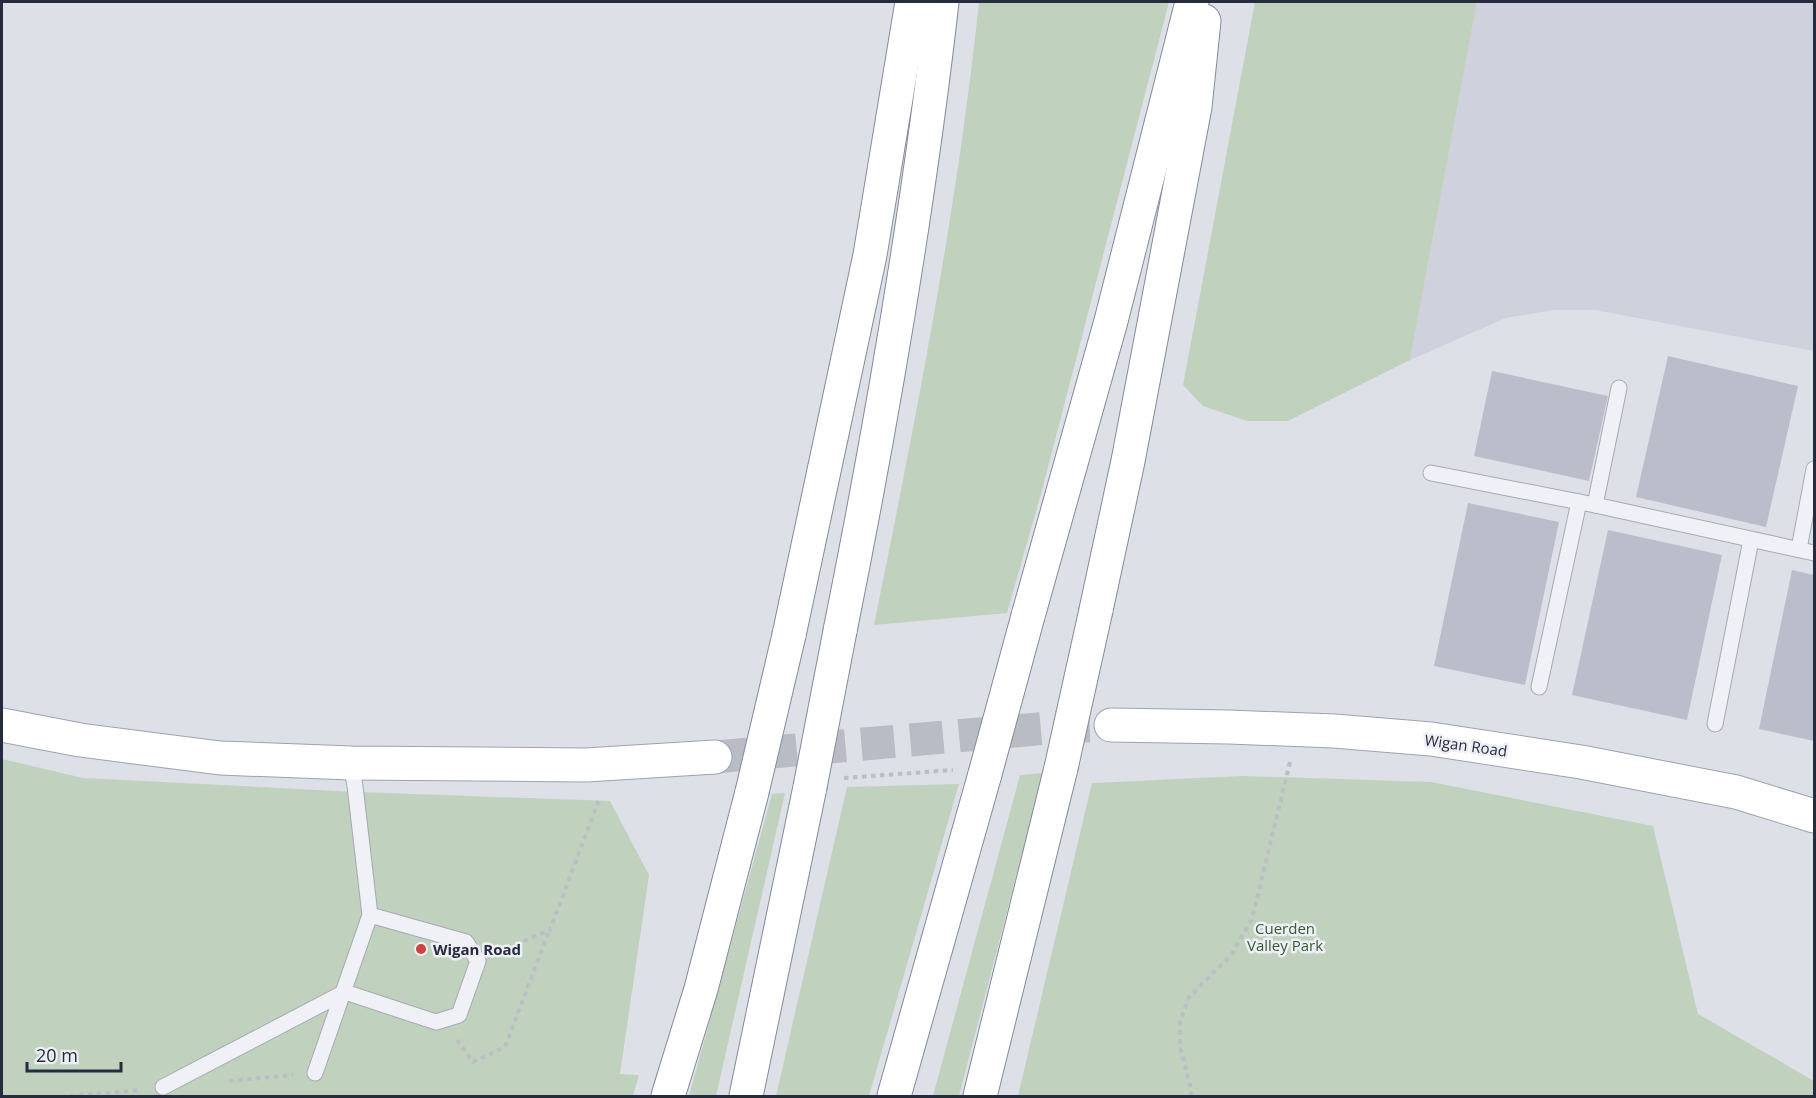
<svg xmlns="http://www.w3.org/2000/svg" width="1816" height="1098" font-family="'Open Sans',sans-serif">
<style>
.built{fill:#cfd2dc}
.green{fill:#c0d1be}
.building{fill:#bbbeca}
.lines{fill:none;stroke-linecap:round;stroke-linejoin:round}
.primary-tunnel{stroke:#b9bcc5;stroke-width:33;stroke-dasharray:33 16;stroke-linecap:butt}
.lane-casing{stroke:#a6aab4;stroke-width:17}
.primary-casing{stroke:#9da2b3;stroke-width:35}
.highway-casing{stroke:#858a9e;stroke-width:35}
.path{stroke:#bcbec6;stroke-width:4;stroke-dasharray:4.5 4.5;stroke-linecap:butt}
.lane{stroke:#f0f1f6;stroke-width:15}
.primary{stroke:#fff;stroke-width:33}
.highway{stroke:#fff;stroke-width:33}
.highway-bridge-casing{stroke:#858a9e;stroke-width:35;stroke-linecap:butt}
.highway-bridge{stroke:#fff;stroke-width:33}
.poi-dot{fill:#ce4341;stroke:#edeff5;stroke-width:2}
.labels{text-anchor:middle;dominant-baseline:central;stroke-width:5;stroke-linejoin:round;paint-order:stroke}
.street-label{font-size:15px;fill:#272b3e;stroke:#edeff5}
.park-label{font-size:15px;fill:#355a34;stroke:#edeff5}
.poi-label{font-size:15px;font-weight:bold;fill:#272b3e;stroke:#edeff5;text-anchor:start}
</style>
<rect width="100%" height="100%" fill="#dde0e7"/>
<polygon class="built" points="1477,2 1814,2 1814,351 1595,310 1553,310 1506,318 1410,360"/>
<g class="green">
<path d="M979,2H1169L1041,494L1007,613L874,625C916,418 957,211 979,2Z"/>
<polygon points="1255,2 1477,2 1410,360 1288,421 1247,421 1203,406 1183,385"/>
<polygon points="2,759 83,778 357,792 610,801 649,875 620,1074 639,1075 633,1096 2,1096"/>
<polygon points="1043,773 959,1096 933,1096 1020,775"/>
<polygon points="1243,776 1431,782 1653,826 1698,1014 1814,1081 1814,1096 1018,1096 1092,783"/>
<polygon points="959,784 869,1096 776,1096 847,787"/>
<polygon points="785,793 716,1096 689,1096 772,794"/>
</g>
<g class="building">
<polygon points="1668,356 1798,386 1766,527 1636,497"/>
<polygon points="1492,371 1608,396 1589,481 1474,456"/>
<polygon points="1468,503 1559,522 1525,685 1434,666"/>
<polygon points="1608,530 1722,555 1687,720 1572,695"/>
<polygon points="1792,570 1814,575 1814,741 1759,729"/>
</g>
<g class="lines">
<polyline class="primary-tunnel" points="715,757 1060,727 1111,725"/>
<defs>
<g id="lane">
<polyline points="1431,473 1595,505 1814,553"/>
<polyline points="1595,505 1619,388"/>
<polyline points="1799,549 1814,469"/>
<polyline points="1539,687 1579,502"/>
<polyline points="1715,724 1751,540"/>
<polyline points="315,1073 370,915 355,786 351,763"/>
<polyline points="163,1087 345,992 436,1022 459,1015 478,961 466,942 370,915"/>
</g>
<g id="primary">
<polyline points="2,725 80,740 220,758 351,763 586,765 715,757"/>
<polyline points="1111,725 1229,727 1334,731 1431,739 1581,762 1736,792 1814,816"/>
</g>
<g id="highway">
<polyline points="1096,610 1128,461 1195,107 1204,21"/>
<polyline points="1028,616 1111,321 1192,2"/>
<path d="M840,631C882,422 918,213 942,2"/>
<polyline points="789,635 870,255 912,2"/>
<polyline points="668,1096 701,989 752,792"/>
<polyline points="746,1096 810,787"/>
<polyline points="894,1096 985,774"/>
<polyline points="980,1096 1061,768"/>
</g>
</defs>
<use href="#lane" class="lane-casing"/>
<use href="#primary" class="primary-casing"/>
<use href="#highway" class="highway-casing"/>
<g class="path">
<polyline points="844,778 953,770"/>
<polyline points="507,948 550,930 600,797"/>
<polyline points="457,1040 473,1062 505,1047 549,931"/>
<polyline points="229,1081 293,1075"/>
<polyline points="70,1096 141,1090"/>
<polyline points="1191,1096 1191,1089 1180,1047 1180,1022 1189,997 1231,955 1252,919 1290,762"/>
</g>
<use href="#lane" class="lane"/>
<use href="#primary" class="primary"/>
<use href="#highway" class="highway"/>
<defs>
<g id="highway-bridge">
<polyline points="1061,768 1096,610"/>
<polyline points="985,774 1028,616"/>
<polyline points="810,787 840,631"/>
<polyline points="752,792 789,635"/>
</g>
</defs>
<use href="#highway-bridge" class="highway-bridge-casing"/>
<use href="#highway-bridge" class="highway-bridge"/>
</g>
<circle class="poi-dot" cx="421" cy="949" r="6"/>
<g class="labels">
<g class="street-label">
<text transform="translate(1466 745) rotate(8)">Wigan Road</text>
</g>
<g class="park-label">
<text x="1285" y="928">Cuerden<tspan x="1285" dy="17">Valley Park</tspan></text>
</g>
<g class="poi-label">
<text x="433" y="949">Wigan Road</text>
</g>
</g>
<rect width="1816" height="1098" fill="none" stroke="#272b3e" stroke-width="6"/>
<path d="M27 1062v9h94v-9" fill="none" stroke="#272b3e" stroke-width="3"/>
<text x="36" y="1062" font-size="18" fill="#272b3e" stroke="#edeff5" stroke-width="4.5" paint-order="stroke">20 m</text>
</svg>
